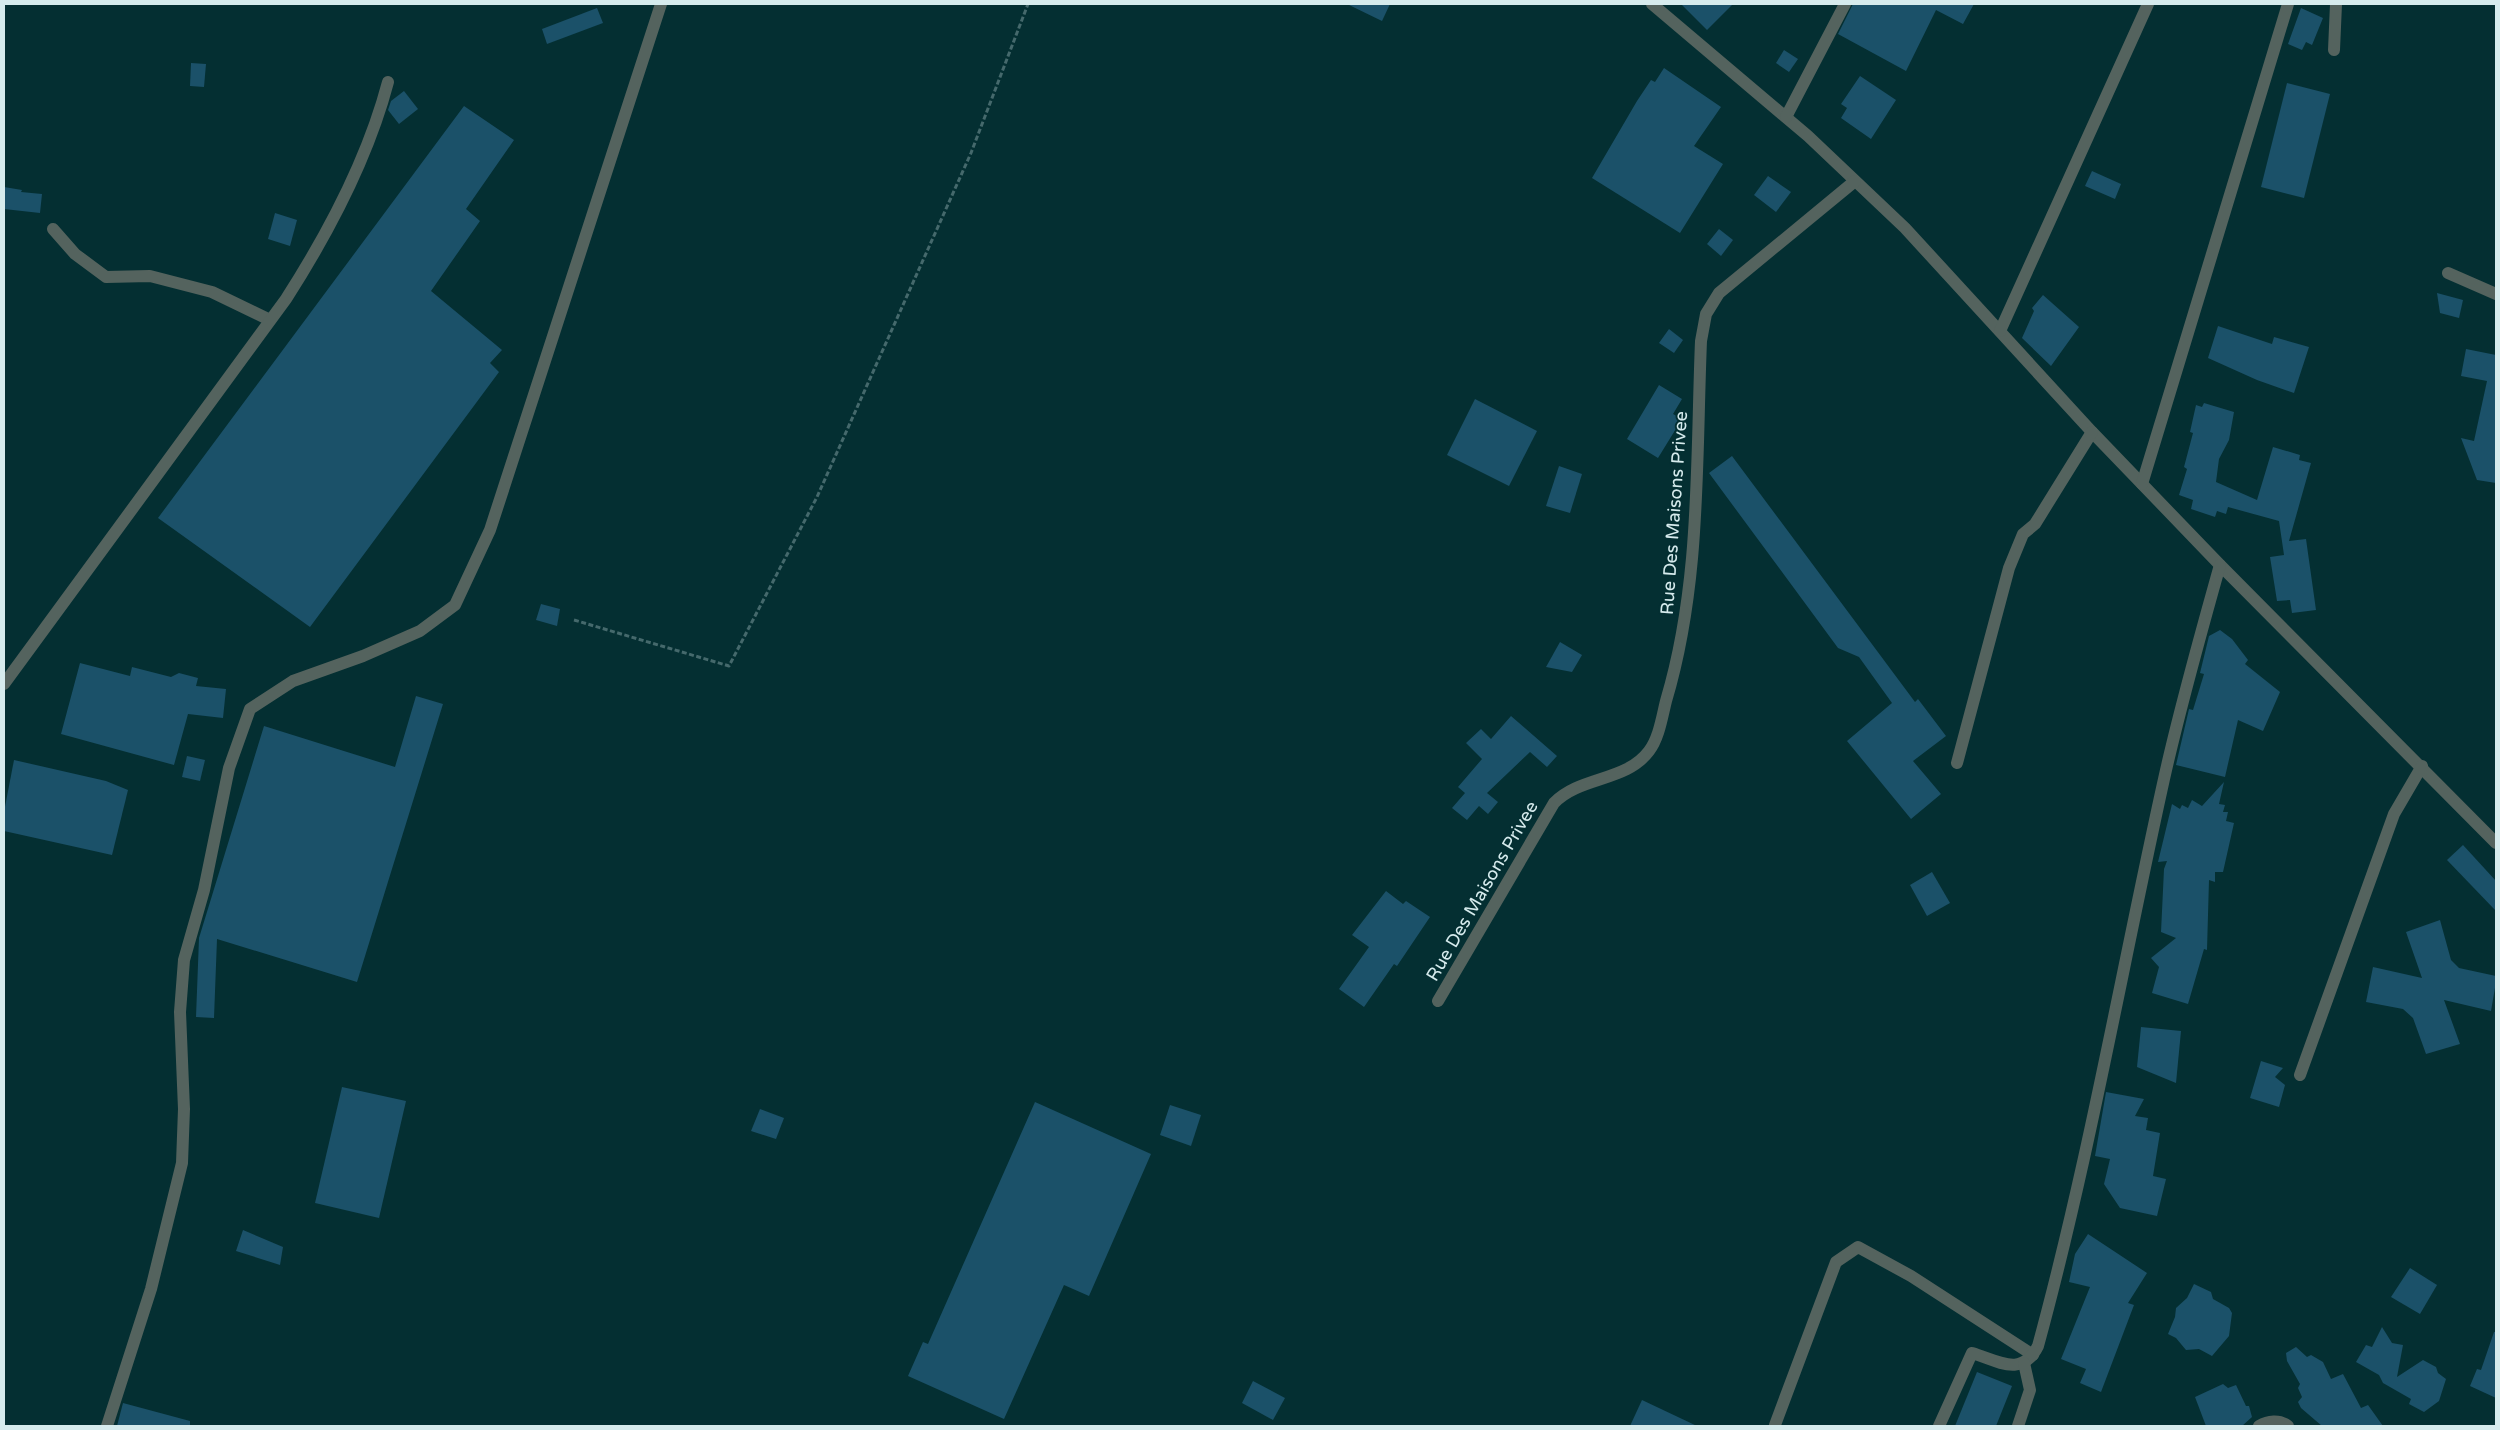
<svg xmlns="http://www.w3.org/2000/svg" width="2500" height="1430" font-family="'Varela Round',sans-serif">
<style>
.building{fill:#1b5169}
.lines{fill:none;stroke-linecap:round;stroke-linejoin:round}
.path{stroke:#45696c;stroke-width:3;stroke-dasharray:5 2.5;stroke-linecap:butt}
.minor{stroke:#54635e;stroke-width:12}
.labels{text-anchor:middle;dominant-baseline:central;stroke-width:4;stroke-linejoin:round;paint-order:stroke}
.street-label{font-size:18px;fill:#d6ebed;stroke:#042f32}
</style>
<rect width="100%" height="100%" fill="#042f32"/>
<g class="building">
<polygon points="1347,4 1390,4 1382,21"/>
<polygon points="1681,4 1733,4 1707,30"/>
<polygon points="1853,4 1974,4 1963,24 1936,10 1906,71 1838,34"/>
<polygon points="597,8 603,23 547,44 542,29"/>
<polygon points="2301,8 2323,18 2312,45 2306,42 2302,50 2288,44"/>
<polygon points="1784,50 1798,59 1789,72 1776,63"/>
<polygon points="191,63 206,64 204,87 190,86"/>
<polygon points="1664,68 1721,107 1694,146 1723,164 1680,233 1592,178 1637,101 1651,80 1655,82"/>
<polygon points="1860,76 1896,100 1871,139 1841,118 1847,108 1841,104"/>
<polygon points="2287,83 2330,94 2304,198 2261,187"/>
<polygon points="404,91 418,109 399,124 388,110 391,101"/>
<polygon points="464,106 514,140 466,209 480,221 431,291 502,350 490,363 499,372 310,627 158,518"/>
<polygon points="2092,171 2121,184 2115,199 2085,186"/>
<polygon points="1768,176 1791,192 1776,212 1754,195"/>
<polygon points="4,187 22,190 21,192 42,194 40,213 4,209"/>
<polygon points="275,213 297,220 290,246 268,239"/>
<polygon points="1719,229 1733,240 1721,256 1707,244"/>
<polygon points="2437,293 2463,300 2459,318 2440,313"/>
<polygon points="2043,295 2079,327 2051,366 2022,338 2034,311 2032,308"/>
<polygon points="2218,326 2272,344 2274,337 2309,347 2294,393 2257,380 2208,358"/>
<polygon points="1669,329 1683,340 1674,353 1659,343"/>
<polygon points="2466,349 2496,355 2496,483 2477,480 2461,438 2474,441 2487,381 2461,376"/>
<polygon points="1659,385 1682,399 1673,414 1682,419 1658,458 1627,439"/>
<polygon points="1475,399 1537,431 1509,486 1447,455"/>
<polygon points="2204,403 2234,412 2229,440 2219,459 2216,482 2257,500 2273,447 2300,455 2299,460 2311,463 2289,541 2306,539 2316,610 2292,613 2290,600 2277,601 2270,557 2284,555 2279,521 2228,507 2226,514 2217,511 2215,517 2191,509 2193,500 2179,495 2187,469 2184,467 2193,433 2190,432 2196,405 2202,407"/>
<polygon points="1732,456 1915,702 1918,699 1946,736 1913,761 1941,794 1911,819 1847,741 1892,703 1859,657 1838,648 1709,473"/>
<polygon points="1559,466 1582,474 1570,513 1546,506"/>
<polygon points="541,604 560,609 557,626 536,620"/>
<polygon points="2220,630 2232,639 2248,660 2245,664 2280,692 2263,731 2238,720 2225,777 2176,765 2189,709 2193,710 2204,674 2200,673 2209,636"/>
<polygon points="1560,642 1582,655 1572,672 1546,667"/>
<polygon points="80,663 130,676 132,667 171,677 179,673 198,678 196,686 226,689 223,718 188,714 174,765 61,734"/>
<polygon points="416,696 443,704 357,982 217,939 214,1018 196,1017 199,938 264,726 395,767"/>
<polygon points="1511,716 1557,756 1547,767 1530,752 1487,793 1498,802 1488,814 1479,806 1467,820 1452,808 1465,793 1458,787 1482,759 1466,743 1481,729 1491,739"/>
<polygon points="187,756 205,760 200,781 182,777"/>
<polygon points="14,760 106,781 128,790 112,855 4,831 4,812"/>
<polygon points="2224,782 2219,804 2225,805 2223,812 2228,812 2226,821 2234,823 2223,872 2215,872 2215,882 2209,880 2207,950 2204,949 2188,1004 2152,993 2159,967 2151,958 2176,938 2161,932 2164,869 2167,861 2158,862 2172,804 2180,809 2182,805 2188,808 2192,800 2202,806"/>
<polygon points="2463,845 2496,881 2496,911 2447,860"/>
<polygon points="1932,872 1950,903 1927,916 1910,885"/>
<polygon points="1386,891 1403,904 1406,901 1430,917 1397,966 1394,964 1364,1007 1339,989 1369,947 1352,935"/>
<polygon points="2440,920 2451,960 2459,968 2496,976 2496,982 2491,1011 2444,1000 2460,1044 2426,1054 2413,1018 2403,1009 2366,1002 2373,967 2422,978 2406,932"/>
<polygon points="2141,1027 2181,1031 2176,1083 2137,1067"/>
<polygon points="2261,1061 2283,1068 2275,1077 2285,1085 2279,1107 2250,1098"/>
<polygon points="342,1087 406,1101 379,1218 315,1203"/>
<polygon points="2106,1092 2144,1099 2135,1116 2148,1118 2146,1130 2160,1133 2153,1176 2166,1179 2157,1216 2120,1208 2104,1184 2110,1159 2095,1156"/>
<polygon points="1035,1102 1151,1154 1089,1296 1064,1285 1004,1419 908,1376 923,1342 928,1344"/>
<polygon points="1170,1105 1201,1115 1191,1146 1160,1135"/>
<polygon points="760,1109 784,1118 776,1139 751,1131"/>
<polygon points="243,1230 283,1247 280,1265 236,1251"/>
<polygon points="2088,1234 2147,1273 2128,1303 2134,1305 2101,1392 2080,1383 2086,1369 2061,1359 2090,1287 2069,1282 2075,1254"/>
<polygon points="2410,1268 2437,1285 2420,1314 2391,1297"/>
<polygon points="2194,1284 2211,1292 2213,1299 2229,1308 2232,1313 2229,1336 2212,1356 2199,1349 2186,1350 2176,1338 2168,1334 2175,1317 2176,1308 2187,1298"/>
<polygon points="2382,1327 2392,1343 2403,1345 2397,1377 2423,1360 2436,1367 2438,1373 2446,1379 2439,1401 2424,1412 2409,1404 2411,1399 2383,1383 2379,1375 2356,1362 2366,1345 2372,1347"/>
<polygon points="2494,1332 2496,1332 2496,1398 2470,1386 2477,1369 2481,1370"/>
<polygon points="2296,1347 2307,1357 2311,1355 2323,1362 2331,1379 2343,1374 2361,1408 2368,1405 2383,1426 2322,1426 2301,1408 2298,1402 2302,1397 2298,1388 2300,1384 2287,1361 2286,1353"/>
<polygon points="1977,1372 2012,1386 1996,1426 1955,1426"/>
<polygon points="1253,1381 1285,1398 1273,1420 1242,1403"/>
<polygon points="2223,1384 2228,1388 2236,1385 2246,1406 2249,1406 2252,1417 2242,1426 2206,1426 2195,1397"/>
<polygon points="1642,1400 1697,1426 1630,1426"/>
<polygon points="123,1403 190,1421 190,1426 117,1426"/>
</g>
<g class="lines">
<polyline class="path" points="574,620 729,666 817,497 971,153 1028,4"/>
<g class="minor">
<polyline points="1652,4 1808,136 1905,228 2092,432 2220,565 2496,843"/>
<polyline points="2334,50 2336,4"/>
<polyline points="1786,117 1845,4"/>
<polyline points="53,229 75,254 106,277 150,276 212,292 270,320"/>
<polyline points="2448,273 2496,294"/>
<polyline points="2000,331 2148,4"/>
<polyline points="2142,484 2288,4"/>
<path d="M4,684L286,299C329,232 368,158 388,82"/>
<polyline points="1957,763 2009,568 2023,534 2035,524 2092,432"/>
<path d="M1438,1001L1554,803C1580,776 1626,782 1649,751C1659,738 1662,717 1666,701C1701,584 1696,461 1701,341L1706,314L1719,293L1855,181"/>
<polyline points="2300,1075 2394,814 2422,766"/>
<polyline points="1775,1425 1836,1262 1858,1247 1911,1276 2033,1355"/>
<polyline points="107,1426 151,1289 182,1163 184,1109 180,1012 184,960 204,890 229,768 250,709 293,681 363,656 420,631 455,605 490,530 661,4"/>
<path d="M1939,1426L1972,1353C1998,1361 2022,1378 2038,1346C2089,1159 2122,968 2164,779C2180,707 2200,636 2220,565"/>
<polyline points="2018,1426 2030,1390 2024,1363"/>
<path d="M2259,1426C2268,1421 2279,1419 2288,1426"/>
</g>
</g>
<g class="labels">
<g class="street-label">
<text transform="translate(1674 513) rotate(-86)">Rue Des Maisons Privee</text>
<text transform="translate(1482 891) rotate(-60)">Rue Des Maisons Privee</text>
</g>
</g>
<rect width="2500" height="1430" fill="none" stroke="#d6ebed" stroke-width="10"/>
</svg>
